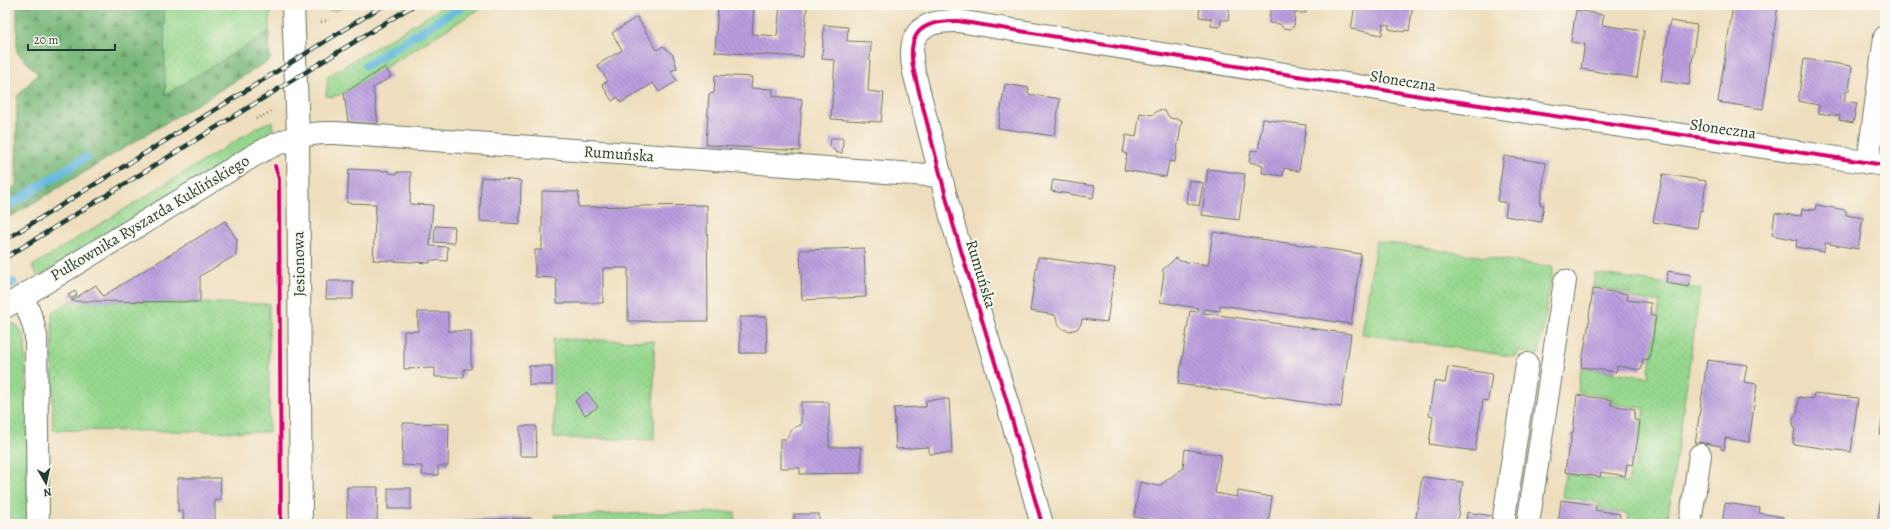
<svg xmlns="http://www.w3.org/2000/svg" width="1890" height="529" font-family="Alegreya,serif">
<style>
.grass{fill:url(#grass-dots);stroke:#5b8a62}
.forest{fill:url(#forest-firs);stroke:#4c7a57}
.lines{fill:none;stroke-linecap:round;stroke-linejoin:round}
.stream{stroke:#63b9df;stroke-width:9}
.building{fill:url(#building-back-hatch)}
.minor-casing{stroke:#677564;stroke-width:24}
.path{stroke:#677564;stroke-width:2.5;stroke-dasharray:1 3;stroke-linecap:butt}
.minor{stroke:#fff;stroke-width:22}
.rail-casing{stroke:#1f3d34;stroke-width:4.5}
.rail{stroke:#fbf7ec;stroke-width:3;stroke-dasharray:9;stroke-linecap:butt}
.cycleway-casing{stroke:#fbf7ec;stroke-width:6}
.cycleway{stroke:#d6006c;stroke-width:4}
.labels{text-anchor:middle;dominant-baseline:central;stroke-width:4;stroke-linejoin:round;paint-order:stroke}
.street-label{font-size:16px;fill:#1f3d34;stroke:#fbf7ec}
</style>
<defs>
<pattern id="grass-dots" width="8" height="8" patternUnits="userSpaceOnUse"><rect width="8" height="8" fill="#97d88f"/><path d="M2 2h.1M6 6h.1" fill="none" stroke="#82ba7c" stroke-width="1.8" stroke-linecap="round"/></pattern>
<pattern id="forest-firs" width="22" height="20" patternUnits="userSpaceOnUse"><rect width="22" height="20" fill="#79b87a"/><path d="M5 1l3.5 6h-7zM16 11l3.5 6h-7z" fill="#639765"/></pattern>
<pattern id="building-back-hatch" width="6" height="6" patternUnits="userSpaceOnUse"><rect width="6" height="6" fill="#ba9ddf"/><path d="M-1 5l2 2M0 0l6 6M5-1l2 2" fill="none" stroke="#9781b6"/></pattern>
</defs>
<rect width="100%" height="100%" fill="#fbf7ec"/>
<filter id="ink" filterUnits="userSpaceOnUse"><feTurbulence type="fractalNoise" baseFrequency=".025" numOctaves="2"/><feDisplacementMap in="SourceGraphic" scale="8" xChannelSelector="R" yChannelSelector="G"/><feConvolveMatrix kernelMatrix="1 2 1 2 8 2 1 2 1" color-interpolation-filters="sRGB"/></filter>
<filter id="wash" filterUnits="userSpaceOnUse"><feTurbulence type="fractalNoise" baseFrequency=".012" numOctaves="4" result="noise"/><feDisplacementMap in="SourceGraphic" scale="16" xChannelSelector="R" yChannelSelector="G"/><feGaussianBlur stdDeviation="0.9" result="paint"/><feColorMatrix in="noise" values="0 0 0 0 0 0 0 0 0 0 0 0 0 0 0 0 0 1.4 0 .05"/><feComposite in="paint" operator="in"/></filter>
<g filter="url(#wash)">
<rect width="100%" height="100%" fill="#eedebd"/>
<g class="grass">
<polygon points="164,5 260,5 270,12 269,32 165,95"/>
<polygon points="328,5 346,5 338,10 328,11"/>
<polygon points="446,5 486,5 344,93 333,97 326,96 328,76"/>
<polygon points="272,121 273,129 249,147 38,277 32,266 260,126"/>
<polygon points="1376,241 1553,267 1539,355 1517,351 1516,357 1362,334"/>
<polygon points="1595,273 1700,289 1667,524 1628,524 1629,514 1598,509 1599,503 1562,497 1565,474 1628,483 1631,467 1635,468 1644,408 1613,404 1614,398 1578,392 1581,368 1648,377 1660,302 1629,298 1630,293 1593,287"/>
<polygon points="71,301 269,304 269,432 53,430 52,312"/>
<polygon points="9,322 18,326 25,339 28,524 5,524 5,324"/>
<polygon points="553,339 654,341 654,440 554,438"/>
<polygon points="735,512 735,524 556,524 555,515"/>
</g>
<polygon class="forest" points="17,5 164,5 165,95 269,32 270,60 5,220 5,193 16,186 17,96 38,74 17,52"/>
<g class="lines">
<g class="stream">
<polyline points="366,65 464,5"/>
<polyline points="5,208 86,157"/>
<polyline points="5,288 13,283"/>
</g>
</g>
<g id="blocks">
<g class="building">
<polygon points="718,5 754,5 752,34 777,36 780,5 807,5 803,57 715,52"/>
<polygon points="1200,5 1230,5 1228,20 1221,20 1220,27 1211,26 1212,19 1199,17"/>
<polygon points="1271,5 1307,5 1306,13 1295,13 1294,26 1290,29 1283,28 1280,24 1269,23"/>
<polygon points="1355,5 1413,5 1409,31 1405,30 1404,32 1389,29 1389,25 1383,24 1382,35 1351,29"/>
<polygon points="1733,5 1778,5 1763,109 1718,102"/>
<polygon points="1576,10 1604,15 1602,25 1644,31 1637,78 1581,69 1585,44 1571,42"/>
<polygon points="637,17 657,50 663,46 673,55 677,68 671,71 677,81 659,92 653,83 621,103 618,97 612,101 602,84 608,81 597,65 622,50 612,33"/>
<polygon points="1670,21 1697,25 1689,85 1661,81"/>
<polygon points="824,25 848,27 847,41 871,42 868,91 884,93 881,122 831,119 835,60 822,59"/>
<polygon points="1804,59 1852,66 1849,90 1846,92 1844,101 1857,103 1853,123 1839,120 1840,116 1818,113 1819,105 1798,101"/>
<polygon points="385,67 391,77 373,88 378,122 376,124 348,122 344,93"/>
<polygon points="715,75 752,77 751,88 773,89 773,96 802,99 800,133 800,151 706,145 709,94 714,93"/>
<polygon points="1005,84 1029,88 1028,94 1060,99 1054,136 998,128"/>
<polygon points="1159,110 1165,111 1170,118 1182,120 1175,162 1169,161 1166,177 1124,170 1127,154 1123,153 1126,135 1136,137 1140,113 1152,115"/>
<polygon points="1263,119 1306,125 1299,171 1284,168 1283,176 1262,173 1263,165 1249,162 1251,150 1258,151"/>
<polygon points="831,138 843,138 842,153 837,153 830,146"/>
<polygon points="1504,156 1546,163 1540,204 1544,205 1541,222 1505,216 1507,203 1497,201"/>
<polygon points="349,169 389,171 389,173 397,174 397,172 411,172 410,204 433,205 430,246 448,247 447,261 430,260 430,263 373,260 376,204 347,203"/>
<polygon points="1208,169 1245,174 1239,220 1202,215"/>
<polygon points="1663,174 1706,181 1702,211 1700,210 1697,228 1653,222"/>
<polygon points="481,177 521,181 520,224 480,221"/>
<polygon points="1053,180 1095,186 1093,198 1051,191"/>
<polygon points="1189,180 1203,183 1199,206 1186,203"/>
<polygon points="542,191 579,192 578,207 707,205 708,321 628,321 628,268 603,268 603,303 557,303 556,278 535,277 535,250 542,250"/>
<polygon points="1816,205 1846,210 1846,215 1863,218 1858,249 1825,243 1824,252 1796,247 1797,240 1772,235 1775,213 1801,216 1802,209 1815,210"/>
<polygon points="225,221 237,240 236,255 200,276 200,302 71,301 96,285 103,296"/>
<polygon points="435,226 455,227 454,243 434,242"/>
<polygon points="1213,232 1361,254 1351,324 1220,305 1220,311 1204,309 1204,313 1351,334 1341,407 1178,384 1190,311 1198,312 1198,308 1160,302 1164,273 1162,270 1176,258 1180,261 1208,265"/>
<polygon points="864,248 866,297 802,300 800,250"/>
<polygon points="1038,257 1115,268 1107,322 1082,319 1081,324 1077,329 1070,331 1063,329 1059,326 1055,315 1030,311"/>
<polygon points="1668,271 1691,275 1689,287 1666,283"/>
<polygon points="327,281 353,281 353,299 326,299"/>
<polygon points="1593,289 1628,294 1627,300 1651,303 1650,315 1656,315 1653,338 1649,360 1643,359 1641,370 1617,366 1616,372 1581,367 1590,317 1589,317"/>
<polygon points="75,291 77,295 71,299 68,295"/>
<polygon points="418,312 448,312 448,331 471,331 471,369 464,369 464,377 435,377 435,368 404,369 404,331 418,331"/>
<polygon points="740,317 766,317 767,353 740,353"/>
<polygon points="1707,360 1747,365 1744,382 1757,384 1749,442 1725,438 1724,450 1721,449 1721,446 1699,442 1698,446 1695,445"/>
<rect x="529" y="366" width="23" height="19"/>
<polygon points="1448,367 1492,374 1488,401 1483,400 1475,451 1429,444 1433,416 1429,415 1434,381 1445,383"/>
<polygon points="587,392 598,407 585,415 575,401"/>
<polygon points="1814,393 1858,398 1851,452 1793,444 1795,428 1793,425 1793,418 1797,414 1799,397 1813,399"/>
<polygon points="1577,395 1612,400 1611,405 1635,409 1634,420 1640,421 1637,443 1633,465 1627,464 1625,476 1601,472 1600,477 1565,472 1569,445 1571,444 1571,433 1573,433"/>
<polygon points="949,399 952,453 929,454 929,447 896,449 894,408 926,407 926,400"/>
<polygon points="801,402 829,402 829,447 861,447 861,473 800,474 800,468 780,468 780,439 787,439 790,431 795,427 801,425"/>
<polygon points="1884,404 1885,404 1885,436 1880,435"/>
<polygon points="403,423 449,424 448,466 438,466 438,475 422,475 422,466 402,465"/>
<polygon points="520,426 536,426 537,456 520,456"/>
<polygon points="1185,449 1221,455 1215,493 1237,497 1238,491 1272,497 1268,524 1226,524 1210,522 1210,524 1176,524 1134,517 1140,482 1159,486 1183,468"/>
<polygon points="1422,477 1463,482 1457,522 1466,523 1467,512 1492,516 1491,524 1415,524"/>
<polygon points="178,478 220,478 221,500 215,500 215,524 184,524 183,511 178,511"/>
<polygon points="1883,484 1885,484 1885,524 1877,524"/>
<polygon points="347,487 378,487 377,524 347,524"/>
<rect x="388" y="488" width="23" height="21"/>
<polygon points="1561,500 1596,505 1595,510 1620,514 1618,524 1558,524"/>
<polygon points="1725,503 1760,508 1759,513 1783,517 1782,524 1722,524"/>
<rect x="794" y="514" width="25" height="10"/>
<polygon points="531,518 531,524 464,524 464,520"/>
</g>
</g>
</g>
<g filter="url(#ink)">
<use href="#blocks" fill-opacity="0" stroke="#677564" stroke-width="1"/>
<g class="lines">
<defs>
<g id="minor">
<polyline points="293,5 298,135 301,524"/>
<polyline points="1868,163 1885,37"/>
<polyline points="23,296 33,323 36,336 38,524"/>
<path d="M5,307L253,156C282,140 301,132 335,133L941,176"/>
<path d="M1042,524L1006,399L953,224L914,72C906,35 919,20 958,21L1439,99L1885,165"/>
<polyline points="1503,524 1527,364"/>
<polyline points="1528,524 1565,281"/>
<polyline points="1690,524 1700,455"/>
</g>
</defs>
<use href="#minor" class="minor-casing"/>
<g class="path">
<polyline points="321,22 329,20"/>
<polyline points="256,119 271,112"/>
</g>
<use href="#minor" class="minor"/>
<defs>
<g id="rail">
<polyline points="5,240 384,5"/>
<polyline points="5,258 414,5"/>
</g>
</defs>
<use href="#rail" class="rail-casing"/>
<use href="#rail" class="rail"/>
<defs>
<g id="cycleway">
<polyline points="275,166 279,179 281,524"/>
<path d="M1042,524L1006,399L953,224L914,72C906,35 919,20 958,21L1439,99L1885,165"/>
</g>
</defs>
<use href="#cycleway" class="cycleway-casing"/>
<use href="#cycleway" class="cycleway"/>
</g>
</g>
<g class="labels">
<g class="street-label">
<text transform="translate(1403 81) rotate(9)">Słoneczna</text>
<text transform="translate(1723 129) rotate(8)">Słoneczna</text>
<text transform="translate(619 154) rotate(4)">Rumuńska</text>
<text transform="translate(150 218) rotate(-31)">Pułkownika Ryszarda Kuklińskiego</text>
<text transform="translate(299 264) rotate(-91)">Jesionowa</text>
<text transform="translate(981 274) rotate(73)">Rumuńska</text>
</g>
</g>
<rect width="1890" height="529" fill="none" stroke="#fbf7ec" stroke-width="20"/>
<g transform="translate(46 483) rotate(171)" stroke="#fbf7ec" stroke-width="3" paint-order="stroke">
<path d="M0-3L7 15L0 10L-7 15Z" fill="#1f3d34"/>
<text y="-6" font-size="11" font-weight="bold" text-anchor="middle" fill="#1f3d34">N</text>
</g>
<path d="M28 44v6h87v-6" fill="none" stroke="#1f3d34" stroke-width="2"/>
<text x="34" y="44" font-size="12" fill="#1f3d34" stroke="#fbf7ec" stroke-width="3" paint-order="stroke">20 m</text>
</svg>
